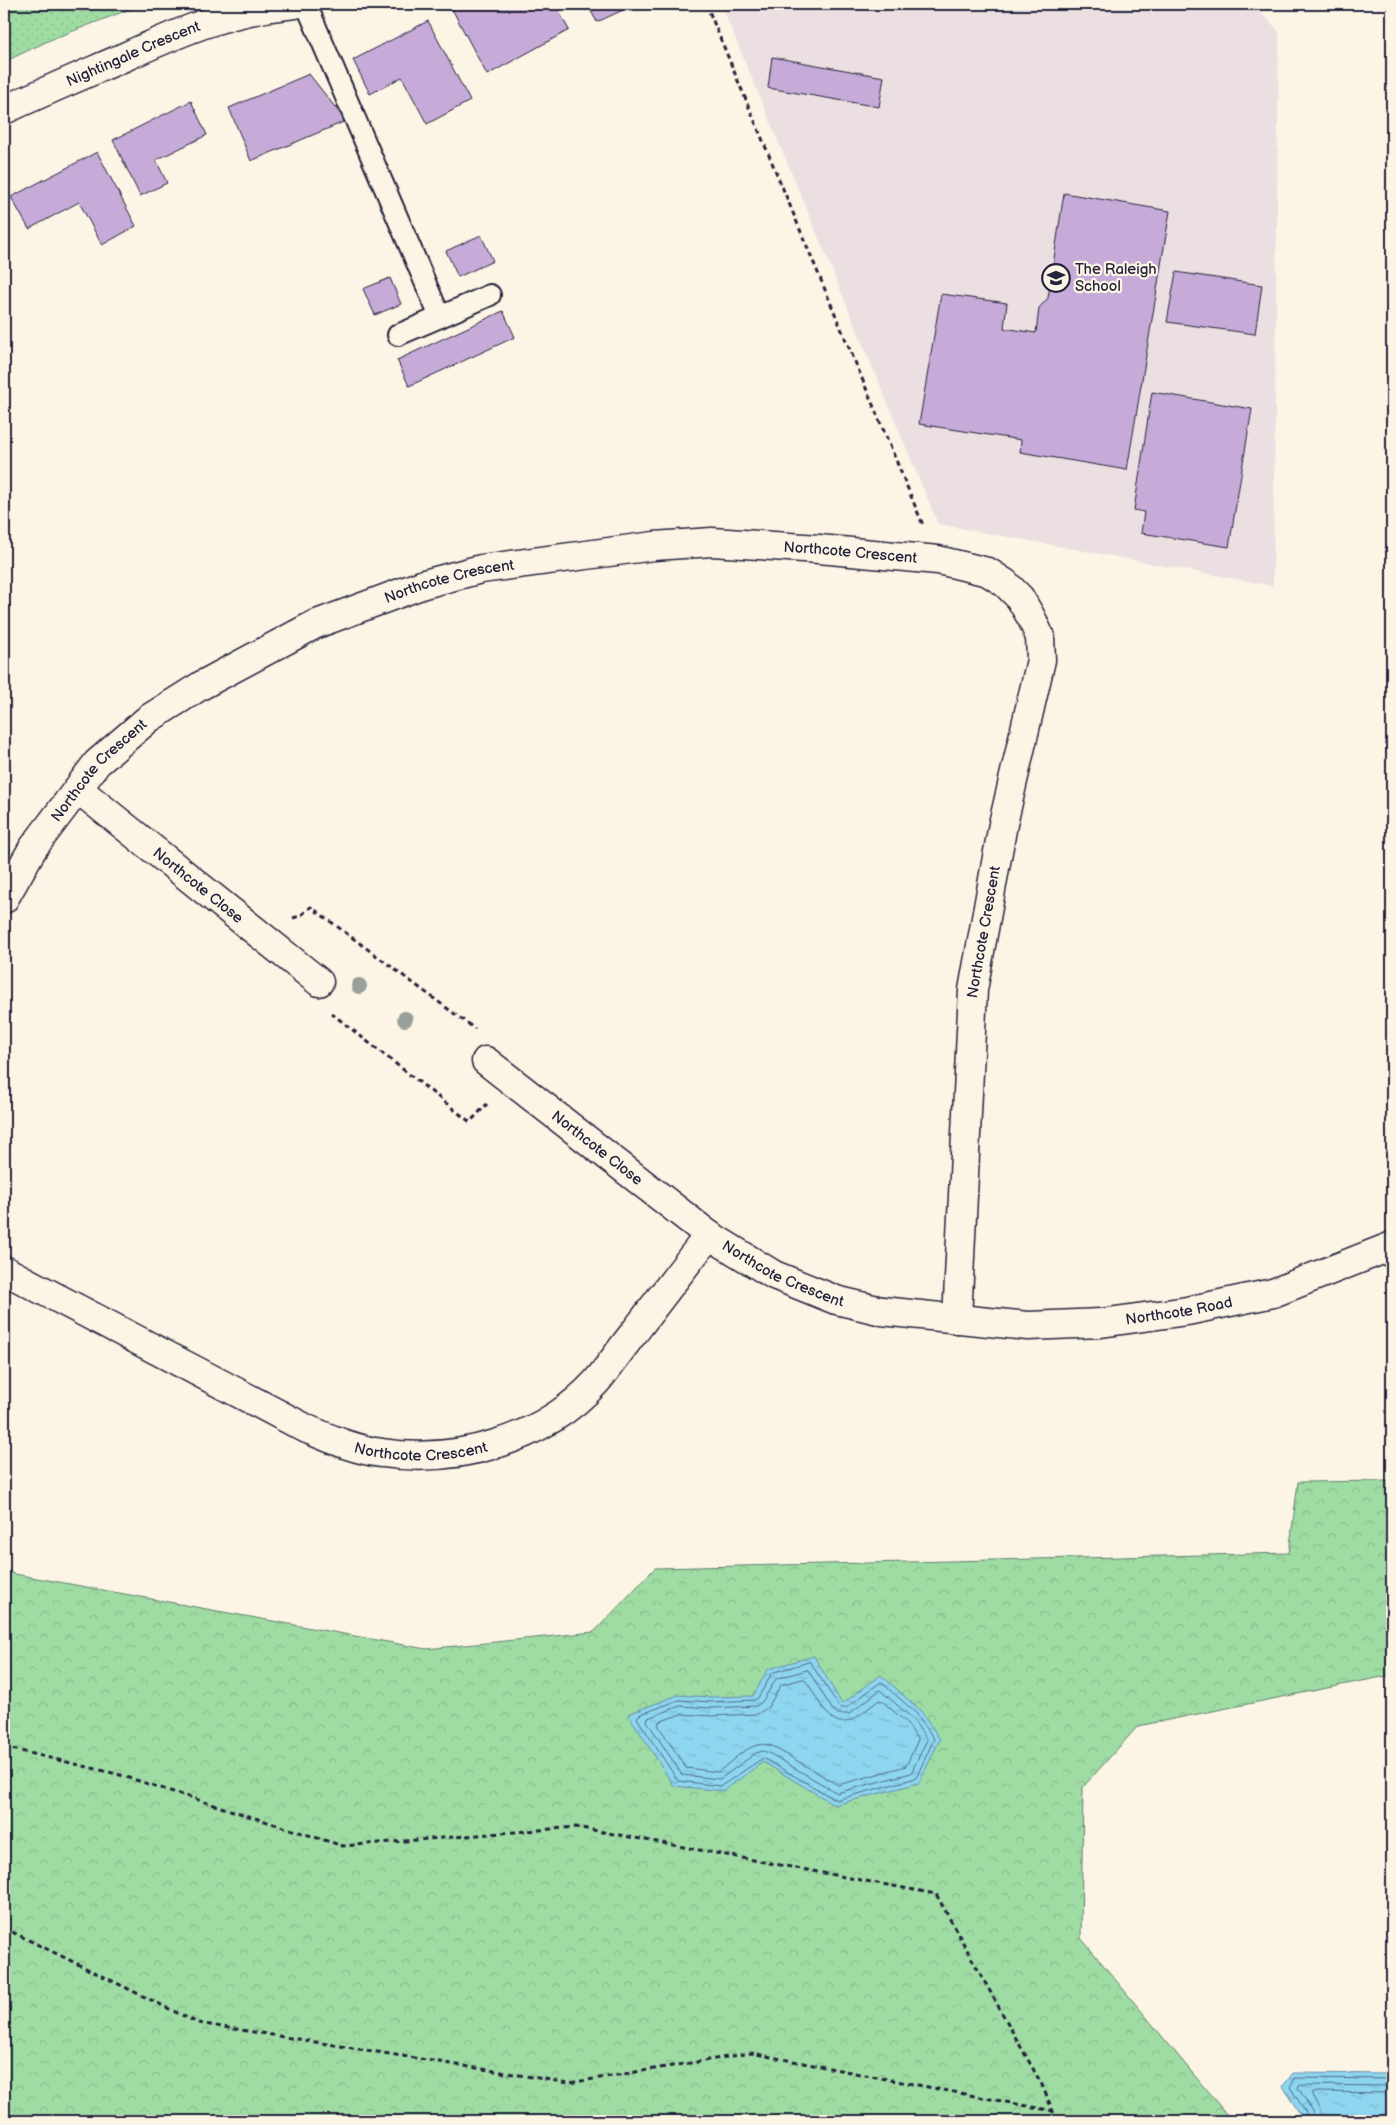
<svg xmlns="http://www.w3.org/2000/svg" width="1396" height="2125" font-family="'Balsamiq Sans',sans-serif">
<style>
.built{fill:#ecdfe1}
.grass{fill:url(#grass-dots);stroke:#607f6f}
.forest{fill:url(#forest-crowns);stroke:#607f6f}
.water{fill:url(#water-ripples);stroke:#638da8}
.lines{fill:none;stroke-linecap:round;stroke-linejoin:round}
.shore{stroke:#4d6a83;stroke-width:1}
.building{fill:#c6abd8;stroke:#22223b}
.service-casing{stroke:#22223b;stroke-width:24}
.minor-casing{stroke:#22223b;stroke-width:31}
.path{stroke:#22223b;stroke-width:3;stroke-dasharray:5 4;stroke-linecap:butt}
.service{stroke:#fcf5e5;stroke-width:20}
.minor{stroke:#fcf5e5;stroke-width:28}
.tree{fill:#99a099}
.labels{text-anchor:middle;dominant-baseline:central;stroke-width:4.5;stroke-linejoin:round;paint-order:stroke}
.street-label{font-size:15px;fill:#22223b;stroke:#fcf5e5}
.poi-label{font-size:15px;fill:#22223b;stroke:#fcf5e5;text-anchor:start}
</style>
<defs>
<pattern id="grass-dots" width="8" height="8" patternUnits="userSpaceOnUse" patternTransform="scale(1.25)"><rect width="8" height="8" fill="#9fdca3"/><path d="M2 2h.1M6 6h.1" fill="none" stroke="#89bc8d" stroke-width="1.8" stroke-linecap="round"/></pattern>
<pattern id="forest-crowns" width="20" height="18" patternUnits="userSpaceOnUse" patternTransform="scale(1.25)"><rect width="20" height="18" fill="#9fdca3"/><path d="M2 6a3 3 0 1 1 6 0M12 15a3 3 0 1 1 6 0" fill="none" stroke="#89bc8d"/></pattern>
<pattern id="water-ripples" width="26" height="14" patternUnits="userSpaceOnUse" patternTransform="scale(1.25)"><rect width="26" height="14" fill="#8ed5f0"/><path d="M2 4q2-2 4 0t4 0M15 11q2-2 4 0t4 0" fill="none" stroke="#7ab7cf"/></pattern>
</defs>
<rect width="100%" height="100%" fill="#fcf5e5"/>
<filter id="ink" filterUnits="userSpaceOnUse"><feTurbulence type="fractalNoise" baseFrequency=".02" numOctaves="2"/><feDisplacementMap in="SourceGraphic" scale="10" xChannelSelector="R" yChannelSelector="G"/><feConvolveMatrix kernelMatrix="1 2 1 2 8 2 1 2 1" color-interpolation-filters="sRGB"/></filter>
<g filter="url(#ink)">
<polygon class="built" points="721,4 1253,4 1279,31 1273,586 938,524"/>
<polygon class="grass" points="4,4 143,4 50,40 4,62"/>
<polygon class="forest" points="1392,1481 1392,1675 1138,1726 1083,1787 1081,1938 1232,2121 4,2121 4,1572 426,1649 594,1632 655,1568 1289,1553 1298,1482"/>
<g class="water">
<polygon points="814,1656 842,1704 881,1675 921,1711 940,1739 919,1783 835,1805 763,1762 723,1791 674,1786 628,1714 678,1695 712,1697 753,1696 768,1669"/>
<polygon points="1293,2073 1392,2074 1392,2121 1304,2121 1283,2086"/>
</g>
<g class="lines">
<g class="shore">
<polygon points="810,1662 840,1708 846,1708 881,1682 917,1714 934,1739 916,1778 836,1800 763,1758 721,1786 678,1781 637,1718 639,1715 679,1700 712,1702 754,1700 758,1698 772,1673"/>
<polygon points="808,1670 832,1709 838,1714 849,1714 880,1690 912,1718 927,1740 911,1773 837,1793 769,1753 763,1751 756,1753 720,1779 682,1775 647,1721 648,1718 680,1706 711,1708 756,1706 762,1702 776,1679"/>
<path d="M804,1679C809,1684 813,1692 817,1699C840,1737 850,1722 879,1700L882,1701L907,1723L918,1740L906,1766L838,1785L772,1746C752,1738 733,1761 718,1772L686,1768L658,1725L659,1722L681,1714L711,1716L758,1714L768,1707L781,1685Z"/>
<polyline points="1309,2121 1307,2114 1290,2087 1295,2078 1392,2079"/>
<polyline points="1315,2121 1313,2111 1298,2088 1299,2085 1392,2086"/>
<polyline points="1323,2121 1320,2110 1312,2095 1313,2092 1392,2093"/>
</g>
</g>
<g class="building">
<polygon points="461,4 555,4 569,30 487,75 452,9"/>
<polygon points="587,4 636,4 597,22"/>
<polygon points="428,21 470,101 427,124 402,77 370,94 353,60"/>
<polygon points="772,57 884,77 879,107 768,88"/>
<polygon points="309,74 346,121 251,161 229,108"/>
<polygon points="191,101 207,135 156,160 167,183 140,196 113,140"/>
<polygon points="97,152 136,226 102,245 79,202 29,229 11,197"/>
<polygon points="1064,193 1170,211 1127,470 1020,452 1021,440 919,424 941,294 1007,303 1004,328 1036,333 1039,308 1048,298"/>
<polygon points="481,235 493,261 458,277 446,251"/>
<polygon points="1176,272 1262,285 1255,334 1167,322"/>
<polygon points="390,278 401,304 375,315 363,289"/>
<polygon points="503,311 515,337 409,386 397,360"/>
<polygon points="1152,392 1252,409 1229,547 1141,533 1144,512 1134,510"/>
</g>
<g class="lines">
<defs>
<g id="service">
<polyline points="306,4 440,317 490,295"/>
<polyline points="398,335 440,317"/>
</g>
<g id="minor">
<path id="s1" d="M4,110C43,92 83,75 122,58C182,31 229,10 295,4"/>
<path id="s2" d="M78,789L319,982"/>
<path id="s3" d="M4,899L33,848L97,763L148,719L202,685L314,625L424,584L481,569L654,546L712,542L819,549L938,560L988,572L1005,583L1020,598L1032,619L1040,637L1041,660L1003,824L973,990L957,1319"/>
<path id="s4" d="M486,1061L709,1235"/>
<path id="s5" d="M4,1270L307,1429C331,1439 356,1450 382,1453C458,1464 543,1440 596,1382C609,1367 620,1350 633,1334C658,1301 683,1268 709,1235L774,1275L836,1300L882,1311L1028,1326L1101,1323L1187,1311L1273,1293L1392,1246"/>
</g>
</defs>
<use href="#service" class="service-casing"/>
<use href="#minor" class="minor-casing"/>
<g class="path">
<polyline points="706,4 923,525"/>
<polyline points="293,918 300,916 311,907 475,1029"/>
<polyline points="331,1013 470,1122 487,1104"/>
<polyline points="4,1747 117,1774 343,1846 576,1827 936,1894 1042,2085 1057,2121"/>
<polyline points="4,1928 198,2023 569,2083 751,2053 1053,2111"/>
</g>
<use href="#service" class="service"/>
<use href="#minor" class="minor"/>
</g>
<g class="tree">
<circle cx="359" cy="986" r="8"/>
<circle cx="405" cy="1019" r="8"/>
</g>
</g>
<defs>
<symbol id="school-ring" viewBox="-11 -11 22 22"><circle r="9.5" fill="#fcf5e5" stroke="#22223b" stroke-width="1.5"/><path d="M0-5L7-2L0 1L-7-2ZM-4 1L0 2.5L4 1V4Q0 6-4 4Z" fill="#22223b"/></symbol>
</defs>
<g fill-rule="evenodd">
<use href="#school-ring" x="1040" y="262" width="32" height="32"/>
</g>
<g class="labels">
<g class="street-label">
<text stroke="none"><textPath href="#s1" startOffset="141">Nightingale Crescent</textPath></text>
<text stroke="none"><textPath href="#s3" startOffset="971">Northcote Crescent</textPath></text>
<text stroke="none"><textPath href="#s3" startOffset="566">Northcote Crescent</textPath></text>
<text stroke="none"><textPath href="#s3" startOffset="161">Northcote Crescent</textPath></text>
<text stroke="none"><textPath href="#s2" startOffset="154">Northcote Close</textPath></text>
<text transform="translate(984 932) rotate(-80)">Northcote Crescent</text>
<text stroke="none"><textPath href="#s4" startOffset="141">Northcote Close</textPath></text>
<text stroke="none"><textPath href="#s5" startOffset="925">Northcote Crescent</textPath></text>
<text stroke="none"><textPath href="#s5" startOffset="1330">Northcote Road</textPath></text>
<text stroke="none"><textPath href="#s5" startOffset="460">Northcote Crescent</textPath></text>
</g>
<g class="poi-label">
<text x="1075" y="269">The Raleigh<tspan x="1075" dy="17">School</tspan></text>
</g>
</g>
<rect width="1396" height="2125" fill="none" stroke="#fcf5e5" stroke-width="20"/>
<rect x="10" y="10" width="1376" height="2105" fill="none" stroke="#22223b" stroke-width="2" filter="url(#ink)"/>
</svg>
